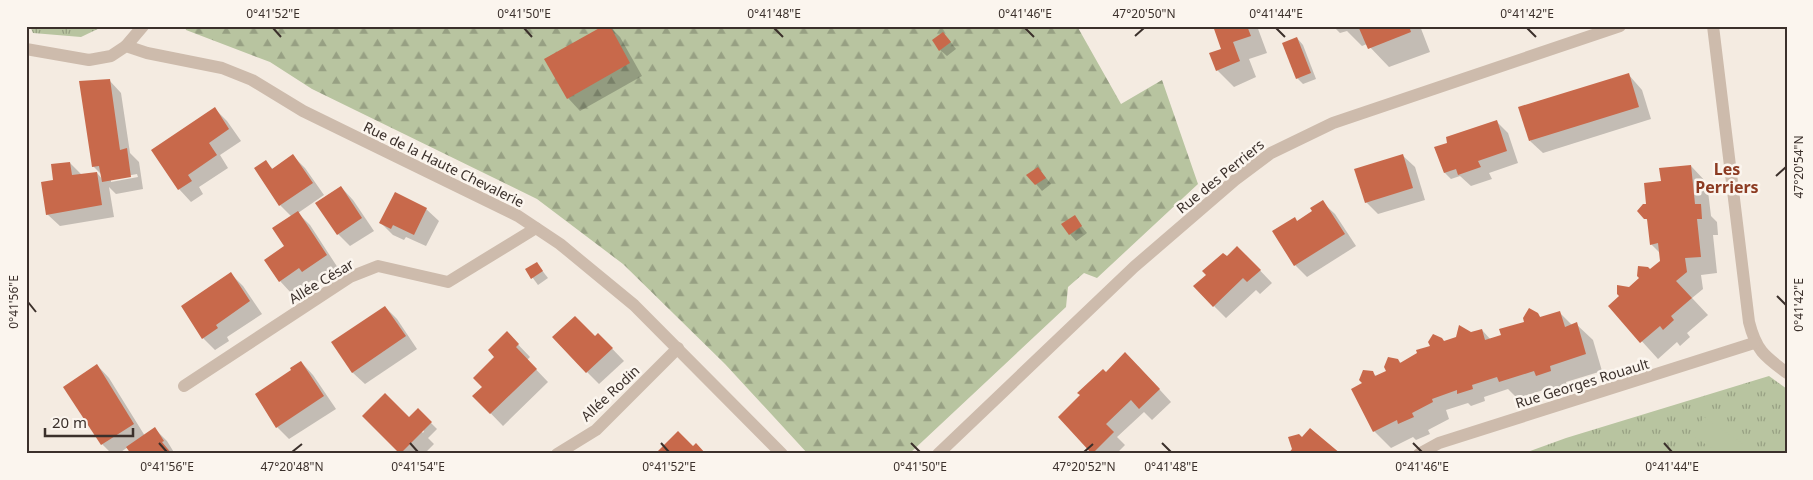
<svg xmlns="http://www.w3.org/2000/svg" width="1813" height="480" font-family="'Noto Sans',sans-serif">
<style>
.grass{fill:url(#grass-tufts)}
.forest{fill:url(#forest-firs)}
.pitch{fill:#b8c4a0}
.shadow{fill:#0003;fill-rule:evenodd}
.building{fill:#c8694b}
.lines{fill:none;stroke-linecap:round;stroke-linejoin:round}
.minor{stroke:#cdbbac;stroke-width:12}
.ticks{fill:none;stroke:#3b302b;stroke-width:2}
.labels{text-anchor:middle;dominant-baseline:central;stroke-width:5;stroke-linejoin:round;paint-order:stroke}
.street-label{font-size:14px;fill:#3b302b;stroke:#fbf5ee}
.quarter-label{font-size:16px;font-weight:bold;fill:#8c3b22;stroke:#fbf5ee}
.neatline{fill:none;stroke:#3b302b;stroke-width:2}
.ticks-label{font-size:12px;text-anchor:middle;fill:#3b302b}
</style>
<defs>
<pattern id="grass-tufts" width="24" height="20" patternUnits="userSpaceOnUse" patternTransform="scale(1.25)"><rect width="24" height="20" fill="#b8c4a0"/><path d="M3 7l-1-3M5 7V3M7 7l1-3M15 17l-1-3M17 17v-4M19 17l1-3" fill="none" stroke="#97a083"/></pattern>
<pattern id="forest-firs" width="22" height="20" patternUnits="userSpaceOnUse" patternTransform="scale(1.25)"><rect width="22" height="20" fill="#b8c4a0"/><path d="M5 1l3.5 6h-7zM16 11l3.5 6h-7z" fill="#97a083"/></pattern>
</defs>
<rect width="100%" height="100%" fill="#f4ebe1"/>
<g class="grass">
<polygon points="30,26 104,26 81,37 33,33"/>
<polygon points="1769,376 1787,389 1787,454 1522,454 1566,438"/>
</g>
<polygon class="forest" points="185,26 1077,26 1121,104 1162,80 1198,184 1097,278 1084,273 1068,287 1066,307 909,454 808,454 725,364 623,264 537,199 312,89 270,62 186,30"/>
<polygon class="pitch" points="1704,417 1746,446 1741,454 1720,454 1692,435"/>
<g class="shadow">
<polygon points="609,26 620,37 642,76 580,111 568,98"/>
<polygon points="1214,26 1257,26 1267,53 1249,59 1256,77 1234,87 1217,70 1223,49"/>
<polygon points="1333,26 1420,26 1430,52 1389,67 1367,44 1362,46 1347,31 1340,33"/>
<polygon points="1297,38 1303,45 1316,79 1303,84 1297,78"/>
<polygon points="949,40 956,49 947,56 940,50"/>
<polygon points="1628,74 1642,90 1651,119 1543,153 1530,141"/>
<path d="M109,80L121,93L130,153L139,162L143,189L116,194L109,187L114,217L60,226L47,214L55,180L70,163L82,175L97,173L103,180L102,175L93,166ZM137,174L138,177L111,182V179Z"/>
<polygon points="215,109 227,121 241,141 220,155 228,168 199,187 203,194 191,202 179,189"/>
<polygon points="1496,121 1508,133 1518,163 1489,173 1492,179 1471,186 1460,176 1451,179 1445,173 1446,144"/>
<polygon points="1402,155 1415,167 1425,200 1378,214 1366,202"/>
<polygon points="293,156 305,168 324,195 298,213 310,225 338,268 315,284 312,280 292,294 280,281 292,217 280,205 265,162 273,169"/>
<polygon points="1691,166 1707,183 1711,216 1717,222 1718,235 1713,235 1717,273 1701,275 1703,289 1692,298 1708,315 1687,333 1690,337 1680,346 1677,342 1658,359 1610,306 1662,261 1661,254 1651,244 1649,222 1639,211 1647,205 1662,182"/>
<polygon points="1038,168 1051,184 1042,191 1028,175"/>
<polygon points="341,187 353,200 374,231 350,246 338,234"/>
<polygon points="1322,202 1335,214 1356,246 1307,277 1295,265 1314,212"/>
<polygon points="426,209 439,221 426,246 406,237 404,240 393,235 381,223"/>
<polygon points="1074,217 1087,233 1076,241 1070,234"/>
<polygon points="1227,258 1250,260 1272,283 1260,294 1256,290 1226,318 1214,306 1207,275"/>
<polygon points="537,264 548,278 538,285 527,270"/>
<polygon points="231,274 243,286 262,314 227,337 229,341 215,350 203,338"/>
<polygon points="385,307 397,319 417,349 365,384 352,372"/>
<polygon points="1560,313 1572,325 1576,324 1593,340 1602,371 1566,382 1567,387 1553,392 1550,388 1517,398 1508,389 1484,397 1485,401 1471,406 1468,403 1446,410 1449,419 1428,430 1430,434 1416,440 1413,437 1391,448 1374,431 1363,384 1372,372 1377,377 1387,372 1398,360 1402,364 1445,342 1482,330 1491,340 1503,336 1538,314 1541,318"/>
<polygon points="507,333 530,357 527,360 548,382 503,426 474,396 483,387"/>
<polygon points="598,334 624,361 599,384 587,372 595,338"/>
<polygon points="301,362 313,375 336,409 289,439 277,427"/>
<polygon points="97,365 109,378 145,436 155,429 167,441 175,454 132,454 128,447 118,454 112,454 102,444"/>
<polygon points="1138,366 1171,402 1152,420 1144,412 1117,437 1125,445 1116,454 1094,454 1059,417 1106,373"/>
<polygon points="385,395 423,433 424,431 411,417 418,410 437,429 428,438 434,444 424,454 401,454 364,416"/>
</g>
<g class="building">
<polygon points="603,26 610,26 630,63 567,99 544,59"/>
<polygon points="1213,26 1247,26 1251,36 1233,42 1240,61 1216,71 1209,53 1221,49"/>
<polygon points="1358,26 1409,26 1411,32 1368,49"/>
<polygon points="943,32 951,42 939,51 932,40"/>
<polygon points="1297,37 1311,73 1296,79 1282,43"/>
<polygon points="1629,73 1639,107 1529,141 1518,107"/>
<polygon points="110,79 120,150 127,148 131,177 102,182 99,166 92,167 79,81"/>
<polygon points="215,107 229,129 209,143 217,155 188,175 192,181 178,190 151,150"/>
<polygon points="1497,120 1507,151 1478,161 1481,167 1458,175 1456,169 1444,173 1434,147 1447,143 1446,137"/>
<polygon points="293,154 313,183 279,206 254,168 266,160 272,169"/>
<polygon points="1403,154 1413,188 1365,203 1354,169"/>
<polygon points="70,162 72,175 97,172 102,205 46,215 41,182 53,180 51,164"/>
<polygon points="1691,165 1695,204 1701,204 1702,219 1697,219 1701,257 1685,258 1687,272 1676,281 1692,298 1671,316 1674,320 1663,330 1660,326 1640,343 1608,306 1619,296 1617,294 1617,285 1629,287 1639,278 1637,276 1638,266 1648,267 1650,269 1660,261 1658,243 1650,245 1647,219 1644,219 1637,211 1643,204 1646,204 1644,183 1661,181 1659,168"/>
<polygon points="1038,167 1046,178 1035,185 1026,175"/>
<polygon points="341,186 362,218 337,235 315,203"/>
<polygon points="395,192 427,208 414,235 393,225 391,229 379,223"/>
<polygon points="1323,200 1345,234 1294,266 1272,231 1295,217 1297,221 1312,211 1310,208"/>
<polygon points="298,211 327,255 302,272 299,268 279,282 264,260 284,246 272,228"/>
<polygon points="1075,215 1082,226 1069,235 1061,224"/>
<polygon points="1237,246 1261,270 1247,282 1243,278 1213,307 1193,286 1206,275 1202,271 1223,253 1227,256"/>
<polygon points="537,262 543,271 531,279 525,269"/>
<polygon points="231,272 250,301 216,325 218,328 202,339 181,306"/>
<polygon points="385,306 406,336 352,373 331,342"/>
<polygon points="1529,308 1538,313 1540,317 1560,311 1565,327 1577,322 1586,354 1550,366 1551,371 1536,376 1534,371 1499,382 1497,377 1472,385 1473,389 1457,394 1457,390 1432,399 1433,402 1412,413 1414,417 1398,424 1397,420 1373,432 1351,389 1362,383 1359,380 1363,370 1373,371 1375,376 1386,371 1384,367 1388,357 1398,359 1400,363 1417,353 1416,350 1430,346 1428,342 1433,334 1442,338 1444,341 1456,337 1459,325 1471,332 1482,329 1485,340 1501,335 1499,329 1524,322 1523,318"/>
<polygon points="575,316 595,336 598,333 613,348 586,373 552,337"/>
<polygon points="507,331 519,344 516,347 537,369 490,414 472,396 482,387 473,378 494,357 488,350"/>
<polygon points="1125,352 1160,389 1139,409 1131,400 1106,424 1114,432 1092,454 1058,417 1080,395 1077,393 1103,369 1106,372"/>
<polygon points="301,361 324,396 276,428 255,394 291,370 290,368"/>
<polygon points="97,364 134,424 101,445 63,387"/>
<polygon points="385,393 409,417 418,408 432,422 400,454 362,416"/>
<polygon points="155,427 164,441 162,442 172,454 131,454 126,447"/>
<polygon points="1310,428 1341,454 1288,454 1292,449 1288,437 1299,434 1302,437"/>
<polygon points="678,431 693,446 696,443 706,454 655,454"/>
</g>
<g class="lines">
<g class="minor">
<path d="M1713,26L1749,322C1756,350 1764,356 1787,373"/>
<polyline points="126,46 143,26"/>
<polyline points="26,49 89,60 111,56 126,46 147,53 222,68 252,80 303,111 518,216 560,244 634,305 782,454"/>
<polyline points="184,386 350,277 378,266 448,282 536,228"/>
<polyline points="557,454 596,430 678,348"/>
<polyline points="938,454 1134,267 1235,180 1271,153 1333,123 1620,26"/>
<polyline points="1419,454 1439,443 1754,343"/>
</g>
</g>
<path class="ticks" d="M273,28L281,37M524,28L532,37M774,28L783,37M1025,28L1034,37M1276,28L1285,37M1527,28L1536,37M1135,36L1144,28M1776,176L1786,167M1777,296L1786,305M28,302L36,312M159,443L167,452M410,443L418,452M661,443L669,452M911,443L920,452M1162,443L1171,452M1413,443L1422,452M1664,443L1672,452M292,452L302,444M1084,452L1093,444"/>
<g class="labels">
<g class="street-label">
<text transform="translate(444 164) rotate(26)">Rue de la Haute Chevalerie</text>
<text transform="translate(1220 176) rotate(-39)">Rue des Perriers</text>
<text transform="translate(321 281) rotate(-31)">Allée César</text>
<text transform="translate(1582 383) rotate(-17)">Rue Georges Rouault</text>
<text transform="translate(610 393) rotate(-43)">Allée Rodin</text>
</g>
<g class="quarter-label">
<text x="1727" y="169">Les<tspan x="1727" dy="18">Perriers</tspan></text>
</g>
</g>
<rect width="1813" height="480" fill="none" stroke="#fbf5ee" stroke-width="55"/>
<path d="M45 428v8h88v-8" fill="none" stroke="#3b302b" stroke-width="2.5"/>
<text x="52" y="428" font-size="15" fill="#3b302b" stroke="#fbf5ee" stroke-width="4" paint-order="stroke">20 m</text>
<rect x="28" y="28" width="1758" height="424" class="neatline"/>
<g class="ticks-label">
<text x="273" y="18">0°41'52"E</text>
<text x="524" y="18">0°41'50"E</text>
<text x="774" y="18">0°41'48"E</text>
<text x="1025" y="18">0°41'46"E</text>
<text x="1144" y="18">47°20'50"N</text>
<text x="1276" y="18">0°41'44"E</text>
<text x="1527" y="18">0°41'42"E</text>
<text transform="translate(1799 167) rotate(-90)" y="4">47°20'54"N</text>
<text transform="translate(14 302) rotate(-90)" y="4">0°41'56"E</text>
<text transform="translate(1799 305) rotate(-90)" y="4">0°41'42"E</text>
<text x="167" y="471">0°41'56"E</text>
<text x="292" y="471">47°20'48"N</text>
<text x="418" y="471">0°41'54"E</text>
<text x="669" y="471">0°41'52"E</text>
<text x="920" y="471">0°41'50"E</text>
<text x="1084" y="471">47°20'52"N</text>
<text x="1171" y="471">0°41'48"E</text>
<text x="1422" y="471">0°41'46"E</text>
<text x="1672" y="471">0°41'44"E</text>
</g>
</svg>
